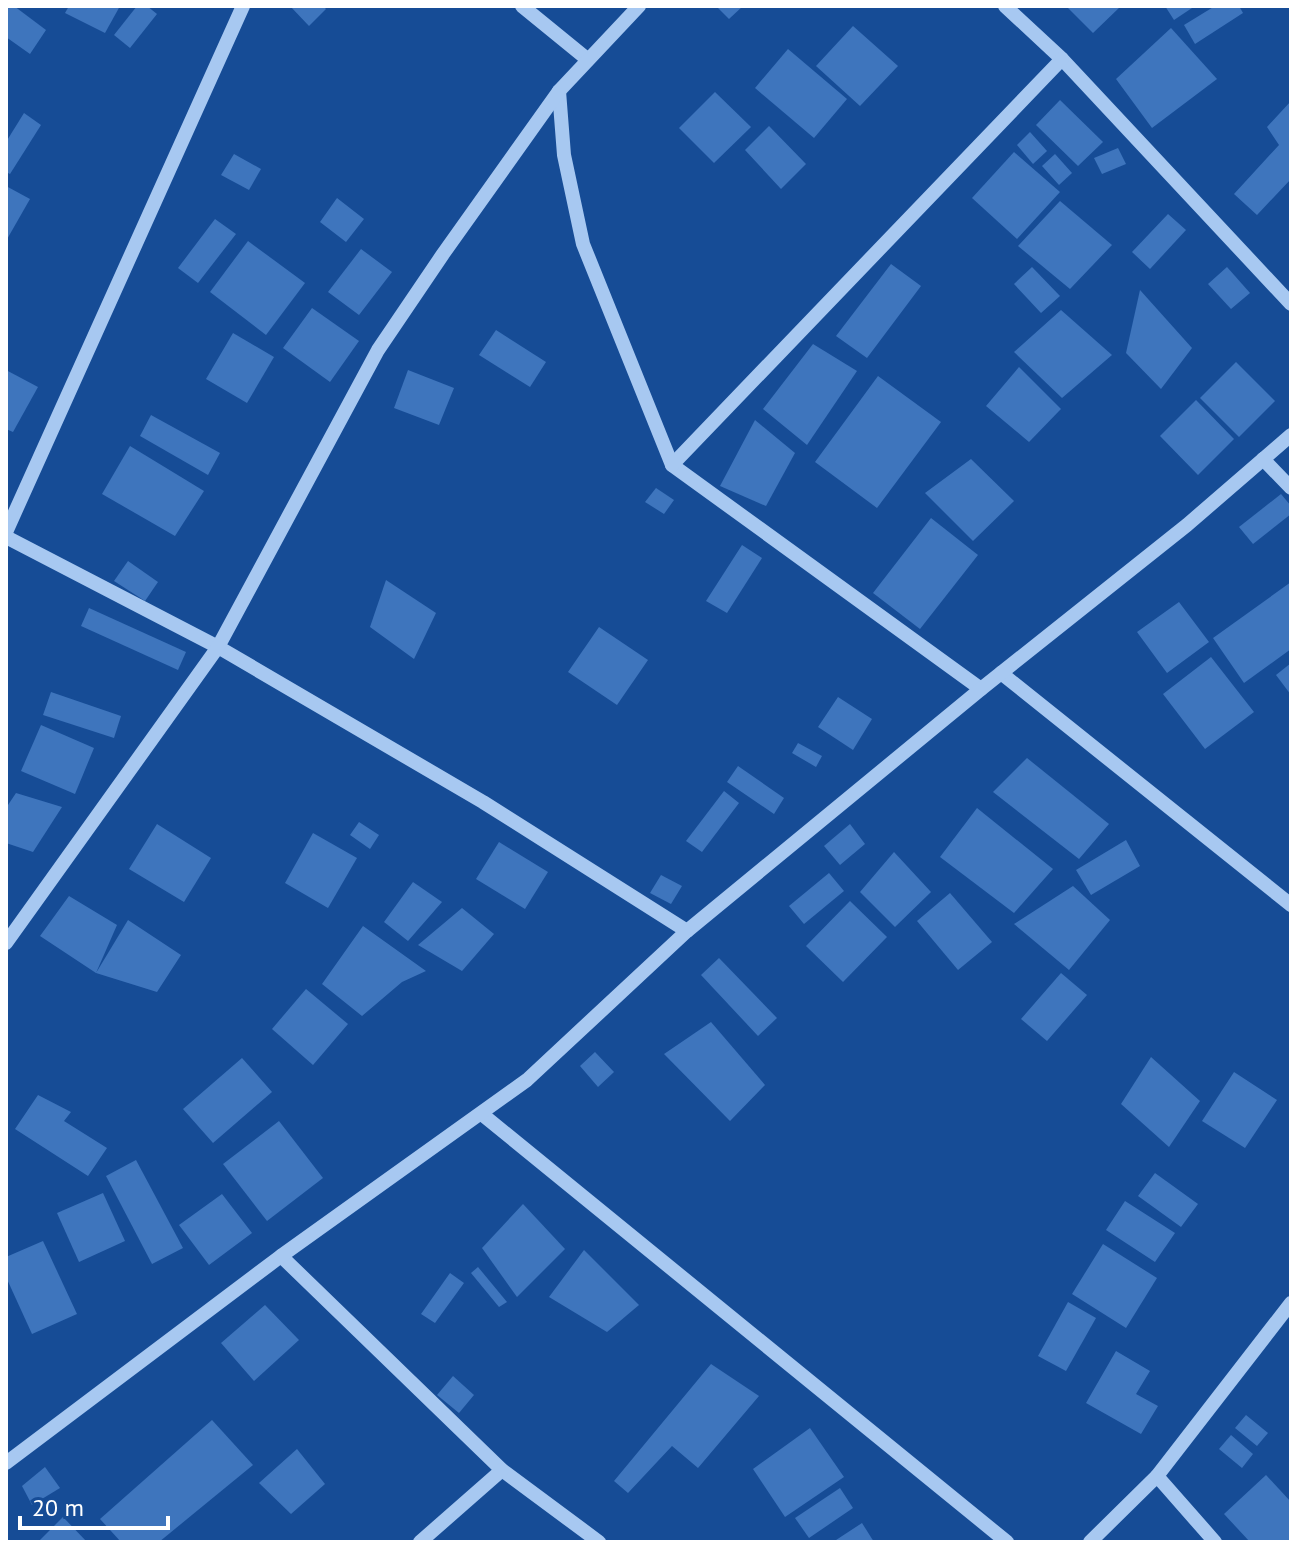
<svg xmlns="http://www.w3.org/2000/svg" width="1297" height="1548" font-family="'PT Sans',sans-serif">
<style>
.building{fill:#3e75bd}
.lines{fill:none;stroke-linecap:round;stroke-linejoin:round}
.minor{stroke:#a7c8f1;stroke-width:14}
</style>
<rect width="100%" height="100%" fill="#164c96"/>
<g class="building">
<polygon points="6,6 14,6 46,30 30,54 6,37"/>
<polygon points="69,6 120,6 105,33 65,13"/>
<polygon points="137,6 147,6 157,14 130,48 114,35"/>
<polygon points="290,6 323,6 326,9 309,26"/>
<polygon points="716,6 743,6 729,19"/>
<polygon points="1066,6 1121,6 1093,33"/>
<polygon points="1165,6 1195,6 1174,20"/>
<polygon points="1215,6 1239,6 1243,13 1195,44 1184,25"/>
<polygon points="853,26 898,66 860,106 816,66"/>
<polygon points="1171,28 1217,79 1152,128 1116,79"/>
<polygon points="788,49 847,99 814,138 755,88"/>
<polygon points="715,92 751,127 714,163 679,128"/>
<polygon points="1060,100 1103,142 1078,166 1036,125"/>
<polygon points="1291,101 1291,179 1257,215 1234,194 1279,145 1267,127"/>
<polygon points="24,113 41,125 10,174 6,172 6,142"/>
<polygon points="769,126 806,164 781,189 745,150"/>
<polygon points="1030,132 1047,151 1033,164 1017,145"/>
<polygon points="1118,148 1126,164 1102,174 1094,158"/>
<polygon points="1014,152 1060,192 1017,239 972,198"/>
<polygon points="234,154 261,169 249,190 221,175"/>
<polygon points="1055,154 1072,173 1059,185 1042,166"/>
<polygon points="6,186 30,199 6,241"/>
<polygon points="337,198 364,219 346,242 320,222"/>
<polygon points="1060,201 1112,245 1070,289 1018,246"/>
<polygon points="1168,214 1186,230 1150,269 1132,252"/>
<polygon points="215,219 236,234 198,283 178,268"/>
<polygon points="248,241 305,283 266,335 210,292"/>
<polygon points="361,249 392,272 359,315 328,292"/>
<polygon points="891,264 921,286 867,358 836,336"/>
<polygon points="1032,267 1060,296 1041,313 1014,284"/>
<polygon points="1227,267 1250,293 1231,309 1208,284"/>
<polygon points="1140,290 1192,348 1161,389 1126,353"/>
<polygon points="312,308 359,341 330,382 283,348"/>
<polygon points="1061,310 1112,355 1062,398 1014,352"/>
<polygon points="496,330 546,362 530,387 479,355"/>
<polygon points="233,333 274,357 247,403 206,379"/>
<polygon points="813,344 857,371 807,445 763,409"/>
<polygon points="1236,362 1275,401 1239,437 1200,398"/>
<polygon points="1019,367 1061,409 1029,442 986,406"/>
<polygon points="6,370 38,387 13,432 6,429"/>
<polygon points="408,370 454,388 439,425 394,408"/>
<polygon points="878,376 941,422 877,508 815,462"/>
<polygon points="1196,400 1234,439 1198,475 1160,436"/>
<polygon points="151,415 220,453 208,475 140,436"/>
<polygon points="755,420 795,453 766,506 720,486"/>
<polygon points="130,446 204,491 175,536 102,494"/>
<polygon points="971,459 1014,501 973,541 925,493"/>
<polygon points="656,488 674,500 664,514 645,502"/>
<polygon points="1281,494 1291,506 1291,514 1253,544 1239,527"/>
<polygon points="931,518 978,555 920,629 873,593"/>
<polygon points="742,545 762,558 727,613 706,601"/>
<polygon points="128,561 158,582 145,601 114,581"/>
<polygon points="386,580 436,613 414,659 370,627"/>
<polygon points="1291,582 1291,649 1244,683 1213,638"/>
<polygon points="1179,602 1209,642 1167,673 1137,632"/>
<polygon points="89,608 186,652 178,670 81,626"/>
<polygon points="599,627 648,660 617,705 568,672"/>
<polygon points="1211,657 1254,712 1205,749 1163,694"/>
<polygon points="1291,663 1291,695 1276,675"/>
<polygon points="51,692 121,716 114,738 43,715"/>
<polygon points="838,697 872,719 853,750 818,727"/>
<polygon points="41,725 94,748 75,794 21,771"/>
<polygon points="798,743 822,756 816,767 792,753"/>
<polygon points="1027,758 1109,824 1079,859 993,792"/>
<polygon points="738,766 784,798 774,814 727,782"/>
<polygon points="724,791 739,803 702,852 686,841"/>
<polygon points="16,793 62,807 33,852 6,843 6,808"/>
<polygon points="977,808 1053,869 1014,913 940,857"/>
<polygon points="359,822 379,835 370,849 350,835"/>
<polygon points="157,824 211,858 184,902 129,869"/>
<polygon points="850,824 865,844 840,865 824,846"/>
<polygon points="313,833 357,858 328,908 285,883"/>
<polygon points="1126,840 1140,866 1091,895 1076,870"/>
<polygon points="499,842 548,872 525,909 476,879"/>
<polygon points="894,852 931,892 895,927 860,892"/>
<polygon points="829,873 844,891 804,924 789,906"/>
<polygon points="661,875 682,886 671,904 650,893"/>
<polygon points="413,882 442,902 408,941 384,922"/>
<polygon points="1073,886 1110,920 1069,970 1014,924"/>
<polygon points="950,893 992,942 958,970 917,921"/>
<polygon points="69,896 117,925 96,973 128,920 181,955 157,992 96,973 40,936"/>
<polygon points="850,901 887,937 843,982 806,946"/>
<polygon points="462,908 494,934 462,971 418,945"/>
<polygon points="363,926 426,971 402,982 362,1016 322,984"/>
<polygon points="719,958 777,1018 758,1036 701,975"/>
<polygon points="1061,973 1087,995 1047,1041 1021,1019"/>
<polygon points="306,989 348,1024 313,1065 272,1029"/>
<polygon points="711,1022 765,1085 730,1121 664,1054"/>
<polygon points="595,1052 614,1072 598,1087 580,1066"/>
<polygon points="1151,1057 1200,1101 1169,1147 1121,1104"/>
<polygon points="242,1058 272,1092 213,1143 183,1109"/>
<polygon points="1234,1072 1277,1100 1245,1148 1202,1121"/>
<polygon points="38,1095 71,1112 64,1121 107,1148 88,1176 15,1129"/>
<polygon points="279,1121 323,1178 267,1221 223,1164"/>
<polygon points="136,1160 183,1248 152,1264 106,1176"/>
<polygon points="1155,1173 1198,1204 1181,1227 1138,1196"/>
<polygon points="103,1193 125,1241 79,1262 57,1213"/>
<polygon points="222,1194 252,1233 209,1265 179,1225"/>
<polygon points="1125,1201 1175,1233 1155,1262 1106,1230"/>
<polygon points="523,1204 565,1249 517,1297 482,1248"/>
<polygon points="43,1241 77,1314 32,1334 6,1277 6,1257"/>
<polygon points="1103,1244 1157,1278 1126,1328 1072,1294"/>
<polygon points="584,1250 639,1305 607,1332 549,1297"/>
<polygon points="478,1267 507,1302 499,1307 471,1273"/>
<polygon points="450,1273 464,1283 435,1323 421,1314"/>
<polygon points="1068,1302 1096,1318 1066,1371 1038,1356"/>
<polygon points="265,1305 299,1340 254,1381 221,1343"/>
<polygon points="1116,1351 1150,1371 1136,1394 1158,1406 1141,1434 1086,1403"/>
<polygon points="711,1364 759,1396 698,1468 672,1446 628,1493 614,1481"/>
<polygon points="453,1376 474,1395 459,1413 437,1395"/>
<polygon points="1246,1415 1268,1433 1257,1446 1235,1428"/>
<polygon points="212,1420 253,1465 159,1542 121,1542 100,1519"/>
<polygon points="810,1428 844,1477 785,1517 753,1469"/>
<polygon points="1231,1435 1253,1454 1242,1468 1219,1449"/>
<polygon points="297,1449 325,1484 291,1514 259,1483"/>
<polygon points="45,1467 60,1488 32,1505 22,1486"/>
<polygon points="1266,1475 1291,1502 1291,1542 1250,1542 1224,1514"/>
<polygon points="840,1488 853,1508 809,1538 795,1518"/>
<polygon points="63,1517 87,1542 38,1542"/>
<polygon points="862,1523 874,1542 833,1542"/>
</g>
<g class="lines">
<g class="minor">
<polyline points="522,6 587,59"/>
<polyline points="1005,6 1062,59 1291,304"/>
<polyline points="559,91 564,155 583,244 672,465 981,689"/>
<polyline points="1263,459 1291,488"/>
<polyline points="672,465 1062,59"/>
<polyline points="6,532 243,6"/>
<polyline points="6,537 218,647 483,802 687,931"/>
<polyline points="1001,673 1291,905"/>
<polyline points="6,943 218,647 378,350 443,254 559,91 639,6"/>
<polyline points="483,1115 1007,1542"/>
<polyline points="281,1256 502,1470 599,1542"/>
<polyline points="6,1463 281,1256 527,1080 687,931 981,689 1187,525 1291,435"/>
<polyline points="1157,1476 1291,1303"/>
<polyline points="420,1542 502,1470"/>
<polyline points="1090,1542 1157,1476 1215,1542"/>
</g>
</g>
<rect width="1297" height="1548" fill="none" stroke="#ffffff" stroke-width="16"/>
<path d="M20 1516v12h148v-12" fill="none" stroke="#ffffff" stroke-width="4"/>
<text x="32" y="1516" font-size="24" fill="#ffffff" stroke="#164c96" stroke-width="6" paint-order="stroke">20 m</text>
</svg>
